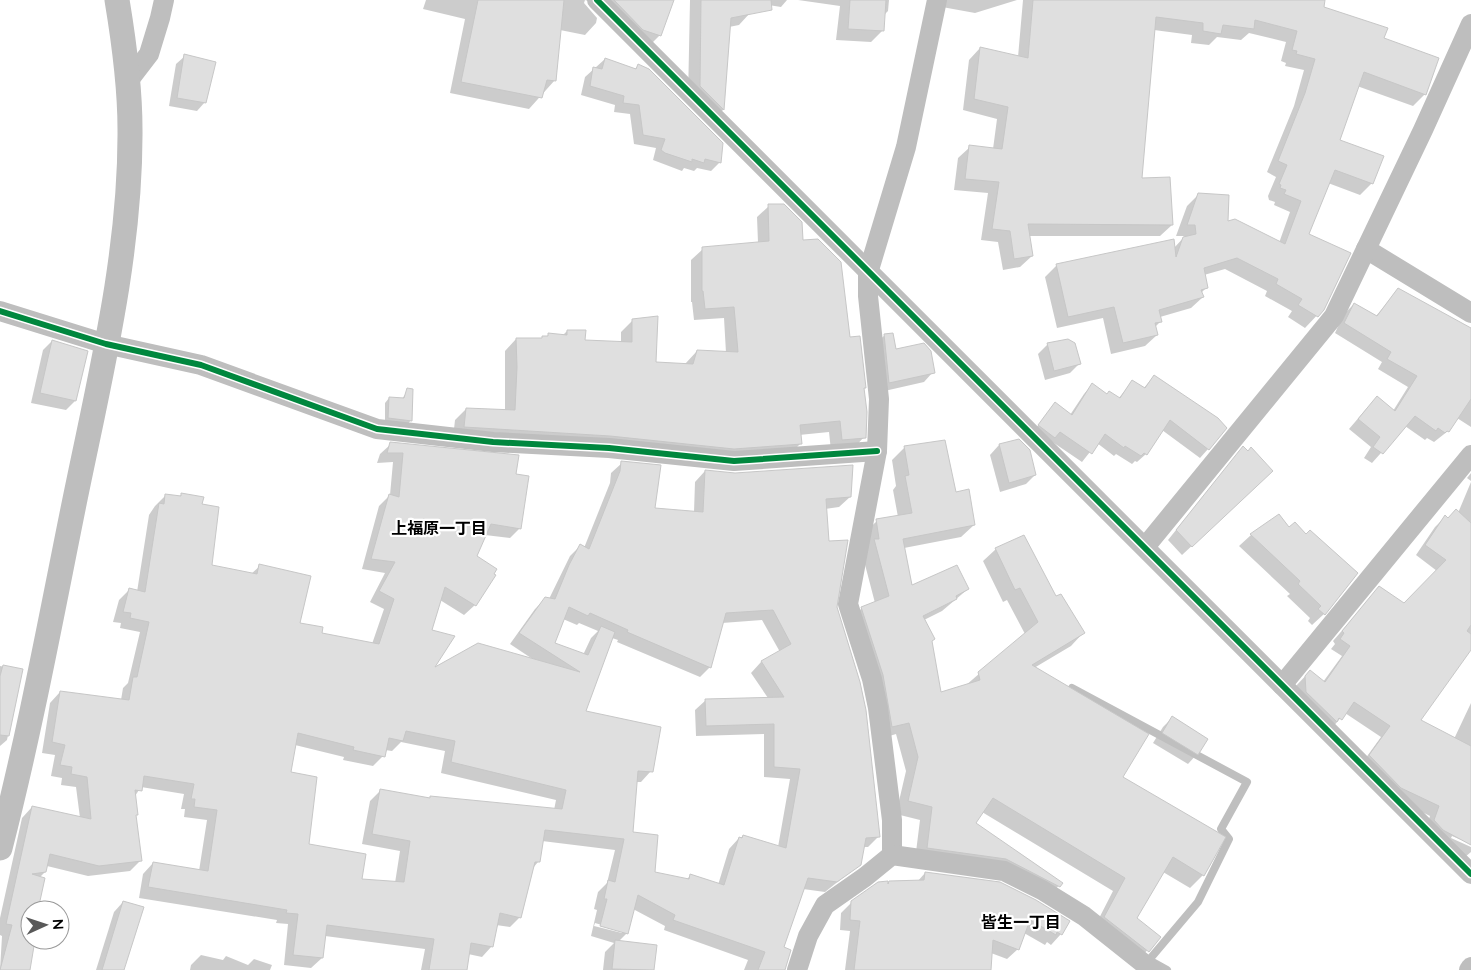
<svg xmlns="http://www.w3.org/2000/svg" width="1471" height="970" font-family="Lato,'Noto Sans JP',sans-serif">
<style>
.shadow{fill:#0003;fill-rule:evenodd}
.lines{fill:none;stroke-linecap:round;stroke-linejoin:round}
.stream{stroke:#bfbfbf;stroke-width:8}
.building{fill:#dfdfdf;stroke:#c7c7c7;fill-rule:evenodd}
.minor{stroke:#bebebe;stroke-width:20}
.tertiary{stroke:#bebebe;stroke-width:25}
.cycleway-casing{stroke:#fff;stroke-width:9}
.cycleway{stroke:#00873e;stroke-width:6}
.labels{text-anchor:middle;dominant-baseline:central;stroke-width:4.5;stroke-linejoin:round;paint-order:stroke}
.neighbourhood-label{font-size:16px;font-weight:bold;fill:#000;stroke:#fff}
</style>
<rect width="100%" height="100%" fill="#fff"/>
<g class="shadow">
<polygon points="426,0 672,0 660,35 648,47 594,3 585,0 584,3 597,18 596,23 585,35 560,30 555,80 529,109 450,93 465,19 423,9"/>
<polygon points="690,0 787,0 781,7 749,2 750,13 739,25 729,27 723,110 712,121 688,98"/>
<polygon points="798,0 889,0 888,11 884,15 883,30 871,42 836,40 840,6"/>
<polygon points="940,0 1017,0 975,13 942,7"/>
<polygon points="1023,0 1324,0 1322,7 1382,39 1425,94 1413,106 1357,86 1338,140 1372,183 1360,195 1328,183 1308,235 1323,309 1305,328 1288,317 1292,311 1265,296 1267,291 1225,269 1204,275 1207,287 1201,293 1203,297 1191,308 1160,317 1161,321 1155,327 1157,335 1145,346 1111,354 1103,318 1057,328 1045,277 1056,266 1173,240 1174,248 1185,236 1176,236 1187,206 1199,194 1226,223 1279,243 1290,212 1274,205 1275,202 1269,200 1268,196 1276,177 1267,172 1294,106 1304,70 1285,66 1286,63 1281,61 1286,42 1249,33 1241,40 1217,37 1209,45 1191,43 1192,35 1154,30 1140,179 1172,225 1160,236 1028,236 1032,256 1020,267 1003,270 998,242 981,240 988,193 954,190 958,158 970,147 993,149 997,119 963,110 969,60 980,48 1018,57"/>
<polygon points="185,56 205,102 197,111 169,106 176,64"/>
<polygon points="605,59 634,70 639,65 720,162 711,171 697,168 694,171 684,168 682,171 653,160 656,148 634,144 630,114 614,112 615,105 581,95 585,77"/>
<polygon points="769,206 801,241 849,338 865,388 863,389 864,437 853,449 831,451 829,432 799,435 800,444 789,455 453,438 455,420 466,409 505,410 505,351 516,339 541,339 549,335 562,336 567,331 584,341 621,342 621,332 633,320 655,363 685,364 697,351 726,353 724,318 694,320 692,302 691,302 691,260 703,249 758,243 757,217"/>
<polygon points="1398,290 1471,330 1471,427 1457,418 1448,431 1434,442 1427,438 1425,440 1405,426 1372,463 1364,458 1371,447 1349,429 1367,408 1393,411 1408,387 1378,369 1382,362 1335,333 1344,314 1354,304 1376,316"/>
<polygon points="885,335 894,350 933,372 924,382 880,392 875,344"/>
<polygon points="52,341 75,401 66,410 31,403 43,350"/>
<polygon points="1048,344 1079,364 1070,373 1045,380 1038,354"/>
<polygon points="1154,376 1208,449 1200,458 1162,430 1146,454 1137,462 1135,461 1132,464 1116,454 1114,456 1097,443 1082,462 1051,441 1031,434 1055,404 1070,415 1084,394 1092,385 1107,396 1118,399 1132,382 1143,389"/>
<polygon points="408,390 411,420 407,425 385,422 385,403 389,398 402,399"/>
<polygon points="1019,440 1035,475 1026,484 1000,492 990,455 999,445"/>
<path d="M391,444L515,476L520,528L510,538L485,535L475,556V605L464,615L440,600L431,631V670L534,660L510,644L535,609L546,598L549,599L570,556L580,546L584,548L610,483L611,473L622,463L654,509L694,512L695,482L705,471L850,497L839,507L825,509L835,607L879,836L868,847H863L860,864L825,892L803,889L782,948L784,970H744L748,960L664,930L665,926L633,909L627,933L618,942L656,946L653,970H603L605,952L614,943L591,936L597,910L594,909L598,892L607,883L615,850L542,841L538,862L533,868L521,916L510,927L496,925L492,946L482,957L468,954L465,970H421L425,949L325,936L322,958L311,968L284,965L288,924L276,923L277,920L139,898L143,874L153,863L199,871L207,820L184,817L185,809H181L184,794L141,787L135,796L137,814L135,816L141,860L130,871L88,876L47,866L45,872L39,878L37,910H30V940H34L28,970H0L2,936L0,935V918L22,818L32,807L80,818L76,787L61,785L62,778L51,776L55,755L42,753L50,703L60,692L121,700L123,688L128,683L140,632L120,628L121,623L113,622L119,600L129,590L137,592L149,515L155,506L166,495L179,497L181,495L201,505L210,566L251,574L260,566L298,624L321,634L372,644L384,609L370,602L385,573L362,569L379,506L390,495L393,462L377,463L380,454ZM563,619L577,625L579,623L598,631L591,638L583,655L554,644ZM762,620L780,652L761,662L751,673L768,698L706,700L695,710L696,736L764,734V777L790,779L778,847L744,836L739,838L729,849L718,885L691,875L686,880L654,873L631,834L636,782H641L651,771L585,712L612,638L618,640L617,642L700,677L710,667L722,623ZM401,742L445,751L441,773L556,800L554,810L429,799L381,790L370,801L362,844L400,851L395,883L361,880L307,845L289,773L295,745L344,757L343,760L373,766L383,756L385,750L392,751ZM595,923L622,931V933L594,926Z"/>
<polygon points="905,447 955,493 974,525 961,537 904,548 912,586 968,589 942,611 924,620 930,642 940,693 965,686 1025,634 1007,600 1003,602 983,561 996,549 1055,598 1083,633 1071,646 1034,668 1203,875 1190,888 1163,872 1136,918 1159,937 1135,964 1093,930 1113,891 982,812 975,823 1061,883 1047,899 993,871 915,860 920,820 896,814 906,771 896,734 880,739 849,621 862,608 875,603 862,553 864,533 877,521 898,517 893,490 896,486 892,460"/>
<polygon points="1243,447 1263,480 1182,555 1168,540"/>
<polygon points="1471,473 1471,481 1467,478"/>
<polygon points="1471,482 1471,647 1419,721 1454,739 1471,703 1471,844 1452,836 1451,838 1471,847 1471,852 1465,857 1425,831 1430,816 1392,797 1360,766 1381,737 1345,713 1331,729 1295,687 1310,671 1323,682 1342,656 1331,649 1335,644 1333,641 1379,588 1404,604 1437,571 1416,555 1435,527 1445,517 1448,519 1458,513"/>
<polygon points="1279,515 1289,528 1295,524 1324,614 1312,625 1308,621 1310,618 1287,596 1290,594 1239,546 1251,535"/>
<polygon points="0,666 22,670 7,740 0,746"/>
<polygon points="1172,718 1197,754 1188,764 1153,743 1163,727"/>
<polygon points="925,873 1000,884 1061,934 1051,945 1047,942 1045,945 1024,933 1018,949 1007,959 991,953 990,970 845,970 850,931 840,930 841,913 852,902 889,883 917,882"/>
<polygon points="123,902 123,970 96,970 114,912"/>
<polygon points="201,955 223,960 226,956 248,965 254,959 272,965 270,970 190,970 191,965"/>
</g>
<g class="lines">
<polyline class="stream" points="1072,688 1247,782 1221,829 1229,839 1198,902 1149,960 1167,970"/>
</g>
<g class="building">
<polygon points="478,0 564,0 556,81 547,80 542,98 461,82"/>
<polygon points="614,0 674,0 661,36 643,30"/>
<polygon points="701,0 771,0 772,10 731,18 724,110 700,86"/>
<polygon points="850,0 886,0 884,31 848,29"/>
<polygon points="1033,0 1325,0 1324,7 1388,28 1384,38 1439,58 1426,95 1364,72 1340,140 1384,156 1373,184 1335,170 1309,234 1351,253 1324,310 1318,317 1298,305 1302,299 1276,284 1278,279 1237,258 1204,268 1208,288 1201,290 1204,297 1159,310 1162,322 1155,323 1158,335 1123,343 1114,307 1068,317 1056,264 1174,239 1176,257 1183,237 1196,234 1195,225 1187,225 1198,193 1229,195 1228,221 1235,219 1285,244 1301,201 1284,194 1286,190 1280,188 1281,185 1279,184 1287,165 1278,161 1305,93 1315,59 1296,54 1297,51 1292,50 1297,31 1255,20 1254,29 1223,25 1221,34 1203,31 1203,23 1156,17 1142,178 1170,177 1173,225 1028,224 1033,256 1014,259 1010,231 992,229 999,182 965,179 969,145 1002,149 1008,107 974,99 980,47 1028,58"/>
<polygon points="184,54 216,62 206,103 177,98"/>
<polygon points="605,58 636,69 638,64 649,69 723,143 721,163 705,159 704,163 692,159 692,162 665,153 661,150 665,139 643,135 639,105 623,103 624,96 590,86 593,67 602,69"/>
<polygon points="768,204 784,204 802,222 803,240 818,239 841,262 850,337 860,336 866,388 864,388 867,412 866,438 842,440 840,421 800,425 802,444 734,449 610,436 464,427 466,408 515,410 517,367 516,338 542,338 542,336 548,336 548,333 567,335 567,330 586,330 585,340 632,342 632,319 658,316 656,362 693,364 697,350 738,352 734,307 705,309 703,291 702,291 702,247 769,241"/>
<polygon points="1398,288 1471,328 1471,399 1449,432 1447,431 1445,433 1438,428 1436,431 1415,416 1383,454 1373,447 1380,437 1358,419 1377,396 1395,411 1417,376 1387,359 1391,352 1344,323 1354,303 1377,316"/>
<polygon points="893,333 896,349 924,343 931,351 935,373 889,383 884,334"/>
<polygon points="1068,339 1075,343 1081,364 1054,371 1047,343"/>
<polygon points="52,340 88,351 76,401 40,393"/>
<polygon points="1154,375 1218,418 1227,428 1209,450 1170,420 1147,455 1144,453 1141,456 1125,446 1124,448 1105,434 1092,454 1060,432 1055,438 1038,425 1055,402 1072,415 1092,383 1107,394 1109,391 1120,398 1132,380 1145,388"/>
<polygon points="407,388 413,389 412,421 388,418 389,397 404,398"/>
<polygon points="1019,439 1030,450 1036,475 1009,483 999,444"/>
<polygon points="945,440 956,492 969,489 975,525 903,539 912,585 957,565 969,589 956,596 957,599 923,616 935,639 932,641 941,692 980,680 978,672 1038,622 1020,588 1015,590 995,548 1024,535 1056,596 1061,594 1085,633 1032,665 1149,734 1123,777 1226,837 1204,876 1173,857 1137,918 1161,937 1149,952 1104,917 1125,878 993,798 976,823 1063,883 1060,887 1006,859 927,848 932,807 908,801 918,757 909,723 892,727 883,675 861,607 889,596 874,539 879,539 876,519 912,513 905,476 909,475 904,446"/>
<path d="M390,442L519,455L516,474L529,476L521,529L491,524L477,556L497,569L494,574L496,575L476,606L445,587L432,630L455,636L435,667L478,643L580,672L519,633L545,597L555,599L569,565L580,544L589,549L620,471L621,461L661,465L655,508L703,512L705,470L735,473L853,465L851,497L826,499L829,541L848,540L837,607L860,682L866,710L880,837L866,838L861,865L837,882L808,878L784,947L791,950L785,970H758L765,952L673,920L675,915L638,895L628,934L600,926L607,899H604L608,880L615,882L624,839L545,830L540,862H535L521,918L500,913L493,947L471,943L467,970H429L434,939L327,925L323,958L293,955L298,914L286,913L287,910L148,887L153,862L208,871L217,810L194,807L195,799H191L194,784L144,776L142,791L135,790L138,815H136L142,861L99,866L50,854L46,872L32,874L45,878L38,910H30V940H35L30,970H0L12,925L6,924L32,806L91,819L87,777L71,774L72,767L60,765L65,745L52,742L60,691L129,700L133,677H137L149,622L130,618L131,613L123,612L129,588L145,592L159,503L164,504L165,494L181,496V493L204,497L202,504L219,507L212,565L257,574L259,564L311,576L300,623L323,627L322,633L379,644L394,599L379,591L395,562L371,559L389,494L399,497L403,453H387ZM569,607L588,616L590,613L628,630L627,632L711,668L726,613L773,610L791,644L761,661L784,697L705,699L706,726L774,724V767L800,769L786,848L743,835L742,838L739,837L724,885L690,874L689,879L655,872L658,835L633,832L638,771L653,772L661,727L586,711L615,632L601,626L588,655L555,643ZM406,731L455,741L451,762L566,790L562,809L430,796V798L380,789L372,834L410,841L404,882L362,879L366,854L309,844L317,777L291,772L298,733L354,747L353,750L385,757L389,738L403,741Z"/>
<polygon points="1243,446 1248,451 1251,447 1273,471 1192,547 1176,530"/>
<polygon points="1456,509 1471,523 1471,625 1467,631 1471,634 1471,650 1421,720 1471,746 1471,845 1443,830 1434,820 1439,806 1401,788 1369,755 1390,726 1354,702 1342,720 1339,718 1337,722 1306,692 1305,676 1310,670 1325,682 1350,646 1340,639 1344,633 1342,631 1379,586 1404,603 1446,560 1425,545 1445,515 1448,518"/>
<polygon points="1279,514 1289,527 1295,522 1306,534 1310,530 1358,573 1325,615 1318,609 1321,606 1298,584 1300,581 1250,534"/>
<polygon points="3,665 23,669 9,736 0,735 0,676"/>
<polygon points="1172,716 1208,739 1198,755 1162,733"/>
<polygon points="925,872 1000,882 1036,900 1070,921 1062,935 1057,932 1056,935 1030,920 1019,950 993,940 991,970 854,970 860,921 850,920 851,901 878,882 888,881 888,884 889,881 924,880"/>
<polygon points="123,901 144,907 124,970 102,970"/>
<polygon points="615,940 657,945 654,970 612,969"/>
</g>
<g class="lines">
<g class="minor">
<polyline points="597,0 1471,874"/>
<polyline points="126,84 149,54 160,18 164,0"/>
<polyline points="1366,249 1471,313"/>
<polyline points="0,311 106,344 201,365 377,429 493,442 609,448 734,461 877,451"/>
<polyline points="1145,547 1334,316 1423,130 1471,24"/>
<polyline points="1282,685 1471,455"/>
<polyline points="892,855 892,820 878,708 872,679 848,604 877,451 879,399 868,296 868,273 906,147 937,0"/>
<polyline points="797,970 808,936 825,905 865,877 892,855 1004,871 1042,890 1084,916 1152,970"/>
<polyline points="1469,970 1471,967"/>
</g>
<path class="tertiary" d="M0,848C29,736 50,623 73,509C98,385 131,257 130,129C130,87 124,42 117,0"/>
<defs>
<g id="cycleway">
<polyline points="597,0 1471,874"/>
<polyline points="0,311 106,344 201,365 377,429 493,442 609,448 734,461 877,451"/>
</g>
</defs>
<use href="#cycleway" class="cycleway-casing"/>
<use href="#cycleway" class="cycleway"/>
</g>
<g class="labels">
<g class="neighbourhood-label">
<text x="439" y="527">上福原一丁目</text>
<text x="1021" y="921">皆生一丁目</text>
</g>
</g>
<g transform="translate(45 925) rotate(87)"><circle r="24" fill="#ffffff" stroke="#999999"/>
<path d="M0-4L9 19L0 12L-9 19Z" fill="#595959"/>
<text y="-8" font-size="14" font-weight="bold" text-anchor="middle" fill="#000000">N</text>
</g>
</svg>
